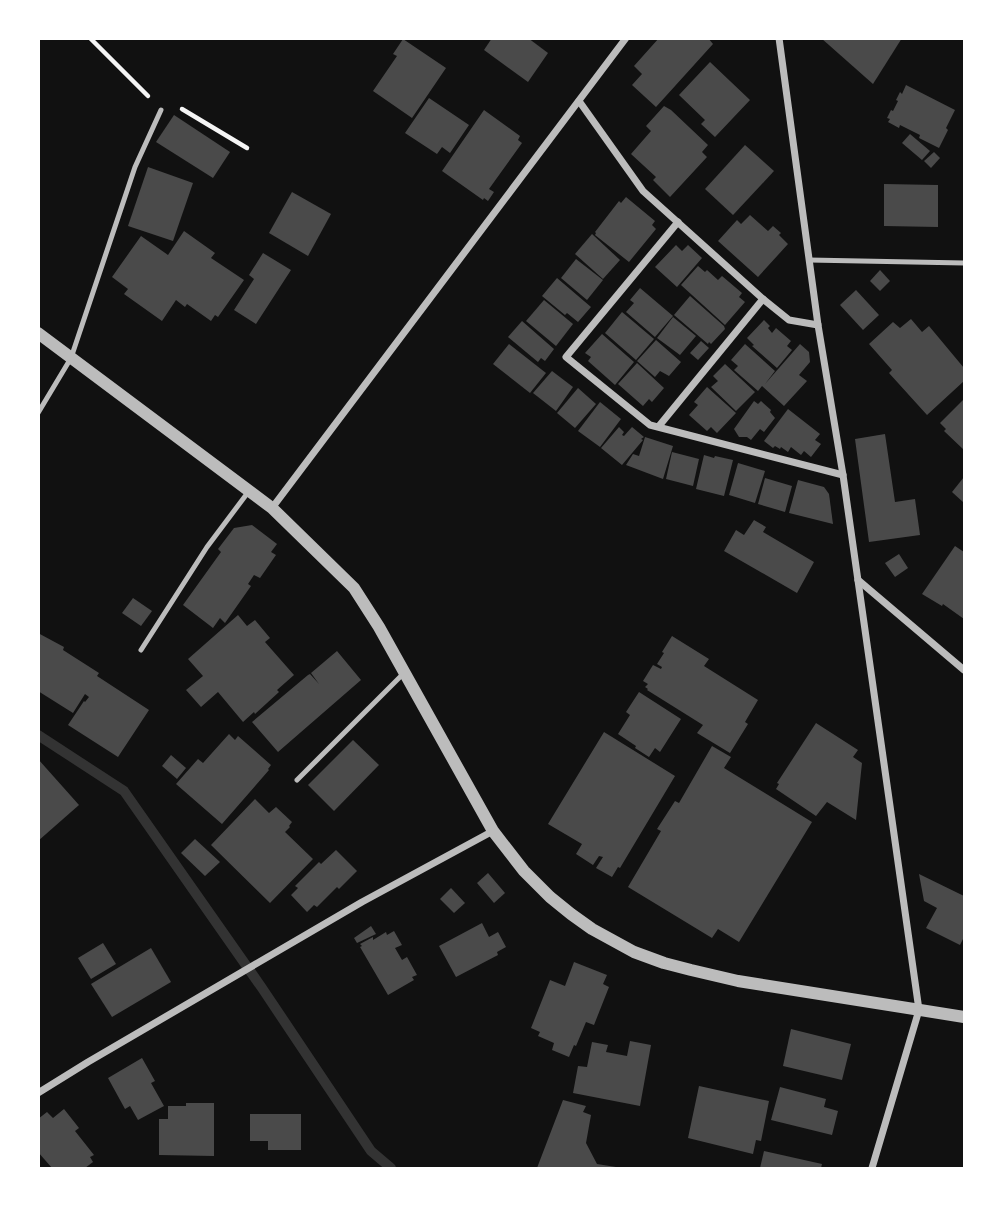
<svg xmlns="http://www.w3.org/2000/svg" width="1003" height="1207" font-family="'Source Sans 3',sans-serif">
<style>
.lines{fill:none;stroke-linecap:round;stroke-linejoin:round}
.stream{stroke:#333;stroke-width:10}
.building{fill:#4a4a4a}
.path{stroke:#f5f5f5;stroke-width:4.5}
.service{stroke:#bcbcbc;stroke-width:5}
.minor{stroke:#bcbcbc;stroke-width:7}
.tertiary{stroke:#bcbcbc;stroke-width:12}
</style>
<rect width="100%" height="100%" fill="#111"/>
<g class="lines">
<polyline class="stream" points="38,735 124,791 262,988 371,1151 391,1168"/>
</g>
<g class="building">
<polygon points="492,38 528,38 548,53 528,82 484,50"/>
<polygon points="659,38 708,38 713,44 656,107 632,85 642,74 634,66"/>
<polygon points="821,38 902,38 873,84"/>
<polygon points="403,39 446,68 412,118 373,91 397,56 393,54"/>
<polygon points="710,62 750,100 715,137 701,124 705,120 679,95"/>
<polygon points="906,85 955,110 946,128 948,130 939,148 919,138 920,135 900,125 899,128 888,122 890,119 887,118 891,110 893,111 898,101 896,100 900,92 902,94"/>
<polygon points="429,98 469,125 450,153 442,147 437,154 405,133"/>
<polygon points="664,106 671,110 708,145 702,152 707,157 670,197 653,180 656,177 631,154 651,131 646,126"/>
<polygon points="484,110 520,136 518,140 522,143 489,189 494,192 488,201 484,198 483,200 442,171"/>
<polygon points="174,115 230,152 213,178 156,142"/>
<polygon points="910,134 930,151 922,160 902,143"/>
<polygon points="745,145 774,171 733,215 705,189"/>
<polygon points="934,152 940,158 931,168 924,161"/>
<polygon points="148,167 193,183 173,241 128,226"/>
<polygon points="884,184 938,185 938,227 884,226"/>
<polygon points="292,192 331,214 308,256 269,233"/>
<polygon points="626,197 655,221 652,225 656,229 629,262 595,235 596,233 595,232 619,201 621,203"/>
<polygon points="750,215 768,231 773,226 781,233 779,235 788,244 758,277 718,241 737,220 741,224"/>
<polygon points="184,231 215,253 211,258 244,280 218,317 215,315 211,321 187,304 185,307 176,300 162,321 124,294 128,289 112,277 141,236 168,255"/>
<polygon points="592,234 620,260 603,279 575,254"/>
<polygon points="676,245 682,251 688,245 702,258 677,287 655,267"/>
<polygon points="263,253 291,270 256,324 234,310 254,279 249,275"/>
<polygon points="576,259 603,280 587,300 561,278"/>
<polygon points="698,266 705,272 707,270 718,280 722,276 742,293 739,297 745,302 725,325 681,285"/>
<polygon points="880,270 890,281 880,291 870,281"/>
<polygon points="557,278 591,307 578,322 567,313 565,315 542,296"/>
<polygon points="640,288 673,316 655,337 626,312 634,303 630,300"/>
<polygon points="856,290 879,315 863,330 840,305"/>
<polygon points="690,296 724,326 725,329 711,344 709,342 708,344 674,315"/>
<polygon points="544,300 573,324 556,346 526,321"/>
<polygon points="622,312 654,339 636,360 605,333"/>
<polygon points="673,317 696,336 680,355 657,338"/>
<polygon points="911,319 922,332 929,326 964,368 964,381 927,415 889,373 892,370 869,344 893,322 900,328"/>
<polygon points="764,320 770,326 768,328 772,333 776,328 791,341 787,346 792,350 777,368 752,346 754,345 747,338"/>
<polygon points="522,321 554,349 545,361 541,358 538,362 508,337"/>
<polygon points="602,334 634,362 615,385 588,361 591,357 585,353"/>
<polygon points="656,340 681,362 669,376 660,371 655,377 637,361"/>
<polygon points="701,341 709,348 698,360 690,353"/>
<polygon points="509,344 546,373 530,393 493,364"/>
<polygon points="745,344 775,371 765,384 800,344 809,352 810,362 799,375 807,381 784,406 762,386 758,391 734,370 738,366 731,360"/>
<polygon points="637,363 664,388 652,402 649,399 643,406 618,384"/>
<polygon points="725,364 755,392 736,411 711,387 718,381 713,376"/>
<polygon points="552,371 573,387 556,411 533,393"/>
<polygon points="707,387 736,413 717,433 711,427 707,431 689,415 698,405 694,402"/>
<polygon points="578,388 596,404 575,428 557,413"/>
<polygon points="964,399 964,450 944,431 946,429 940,423"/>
<polygon points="754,401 758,404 761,401 771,410 770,412 775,418 764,432 760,429 751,440 747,437 739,437 734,429"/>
<polygon points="600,402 621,419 600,447 578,431"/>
<polygon points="788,409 820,434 815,440 821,444 811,457 804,451 801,455 791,447 788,452 781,447 780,449 775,446 773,448 764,441"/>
<polygon points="619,427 624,432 622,435 624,436 632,427 644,437 641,439 643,440 622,465 601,448"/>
<polygon points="885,434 895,502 915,499 920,535 869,542 855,439"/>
<polygon points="645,437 673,446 663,479 626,465 633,454 639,456"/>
<polygon points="672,452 699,459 693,486 666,479"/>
<polygon points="704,455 714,458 715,456 733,460 724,496 696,489"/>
<polygon points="738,463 765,471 755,503 729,495"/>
<polygon points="964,477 964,503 952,492"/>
<polygon points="765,478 792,486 785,512 758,504"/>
<polygon points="798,480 824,487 829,494 833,524 789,513"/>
<polygon points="754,520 766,527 763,532 814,562 797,593 724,551 736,530 744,535"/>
<polygon points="252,525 277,544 271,552 276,555 260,578 254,575 248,584 251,586 225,623 220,618 213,628 183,605 221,552 218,549 234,528"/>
<polygon points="955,546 964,552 964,619 943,604 942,606 922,594"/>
<polygon points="899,554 908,568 895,577 885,563"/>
<polygon points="133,598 152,611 141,626 122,613"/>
<polygon points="238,615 247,626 255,620 270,638 265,642 294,675 277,690 279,692 255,714 254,712 243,722 218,692 201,707 186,690 203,676 188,659"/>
<polygon points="38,633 64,647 63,650 99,673 97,676 149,710 118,757 68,725 84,701 85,702 89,697 85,694 73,713 38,691"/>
<polygon points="672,636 709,659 704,666 758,700 745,722 748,724 730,753 697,733 703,725 647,690 648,689 645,687 648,684 643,681 653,665 661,669 662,667 657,664 664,653 662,652"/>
<polygon points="337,651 361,680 278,752 252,722 308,675 310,674 319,684 311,673"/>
<polygon points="639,692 681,719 660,752 655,748 649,757 635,748 636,746 618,734 630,715 626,712"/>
<polygon points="816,723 858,750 853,757 862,763 856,820 827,802 816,816 776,789 779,784 777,783"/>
<polygon points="604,732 675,776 620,868 618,867 612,877 596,868 603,857 599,856 593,865 576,854 582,844 548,824"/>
<polygon points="229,734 235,740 238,736 271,765 268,769 269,770 222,824 176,784 198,759 203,763"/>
<polygon points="353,740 379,765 334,811 308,785"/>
<polygon points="712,746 731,757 724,768 812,822 739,942 718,929 712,938 628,887 661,831 657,829 675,801 679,803"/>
<polygon points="171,755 186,768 177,779 162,766"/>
<polygon points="38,759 79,805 38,841"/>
<polygon points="255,799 269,813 276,807 292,822 289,826 290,827 285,832 313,859 270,903 211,845"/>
<polygon points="195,839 220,862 205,876 181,853"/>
<polygon points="336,850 357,871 339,889 337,887 317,907 314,905 307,912 291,895 298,888 295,886 319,862 321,864"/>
<polygon points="488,873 505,893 494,903 477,883"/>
<polygon points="919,874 964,896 964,937 960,945 926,928 937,908 924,901"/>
<polygon points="451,888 465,903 454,913 440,899"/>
<polygon points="482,923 489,937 498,932 506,947 497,952 498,955 456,977 439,946"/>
<polygon points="371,926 376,934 357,943 354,938"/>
<polygon points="394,931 402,945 395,948 402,960 407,957 417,975 412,977 414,980 388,995 360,947 362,946 360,944 373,937 373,940 386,932 387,935"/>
<polygon points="103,943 116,964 91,979 78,958"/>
<polygon points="151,948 171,982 112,1017 91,984"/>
<polygon points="574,962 607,975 603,984 609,987 594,1025 586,1022 576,1046 574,1045 569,1057 552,1050 554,1043 538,1036 540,1032 531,1028 550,980 565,986"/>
<polygon points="791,1029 851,1044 842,1080 783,1066"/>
<polygon points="630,1041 651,1045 640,1106 573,1093 578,1066 587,1067 592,1042 608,1045 606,1052 627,1056"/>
<polygon points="142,1058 155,1081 151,1083 164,1106 138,1120 130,1106 125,1109 108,1078"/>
<polygon points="699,1086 769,1101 761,1141 756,1140 753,1154 688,1138"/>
<polygon points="780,1087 826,1099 824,1107 838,1111 832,1135 771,1120"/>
<polygon points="563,1100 586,1106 583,1112 591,1115 586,1143 597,1164 616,1167 616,1168 537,1168"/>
<polygon points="186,1103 214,1103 214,1156 159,1155 159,1119 168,1119 168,1106 186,1106"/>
<polygon points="64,1109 79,1128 75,1131 94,1155 90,1157 93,1162 85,1168 52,1168 38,1152 38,1119 47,1112 53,1118"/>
<polygon points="250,1114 301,1114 301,1150 268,1150 268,1141 250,1141"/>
<polygon points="764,1151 822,1164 821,1168 760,1168"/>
</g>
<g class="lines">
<g class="path">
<polyline points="90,38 148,96"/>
<polyline points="182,109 247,148"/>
</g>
<g class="service">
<polyline points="809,260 964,263"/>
<polyline points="38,413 71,358 135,167 161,110"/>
<polyline points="141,650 207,547 249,491"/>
<polyline points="297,780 404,673"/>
</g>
<g class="minor">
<polyline points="779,38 818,325 843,475 919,1010 872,1168"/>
<polyline points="579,101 643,191 763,299 789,320 818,325"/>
<polyline points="678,222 566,357 650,425 843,475"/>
<polyline points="659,426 763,299"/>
<polyline points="272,508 626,38"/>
<polyline points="858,580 964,670"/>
<polyline points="38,1093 88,1062 362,902 493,831"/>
</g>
<polyline class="tertiary" points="38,333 272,508 354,588 379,627 493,831 524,871 550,897 571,914 592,929 634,952 664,963 691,970 738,981 964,1017"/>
</g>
<rect width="1003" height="1207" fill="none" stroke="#ffffff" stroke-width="80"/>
</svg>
